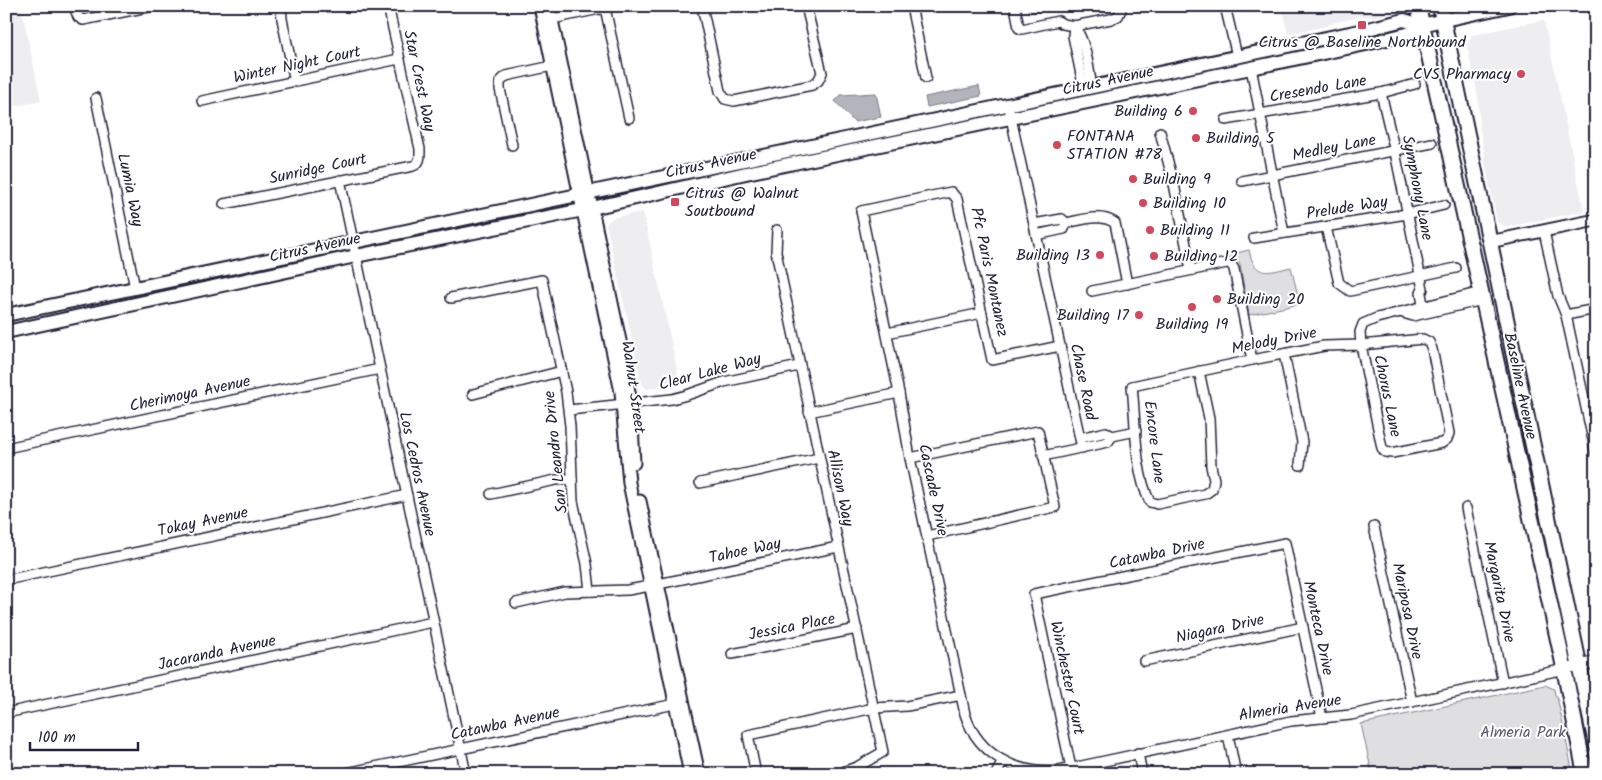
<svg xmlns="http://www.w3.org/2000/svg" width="1602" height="780" font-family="Kalam,sans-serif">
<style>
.built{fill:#eeeef1}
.green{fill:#dfdfe2;stroke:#80808e}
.water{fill:#b4b4bc;stroke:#7a7a88}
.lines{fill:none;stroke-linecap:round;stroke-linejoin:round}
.minor-casing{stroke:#22223b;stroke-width:12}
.tertiary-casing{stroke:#22223b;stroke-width:15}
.secondary-casing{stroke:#22223b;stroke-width:16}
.primary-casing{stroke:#22223b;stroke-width:18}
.minor{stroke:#fff;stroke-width:9}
.tertiary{stroke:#fff;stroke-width:11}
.secondary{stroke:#fff;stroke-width:12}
.primary{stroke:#fff;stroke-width:14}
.poi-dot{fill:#d1495b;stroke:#fff;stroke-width:2}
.labels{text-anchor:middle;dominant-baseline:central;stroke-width:4;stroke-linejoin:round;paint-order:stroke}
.poi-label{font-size:16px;fill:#22223b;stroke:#fff;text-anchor:start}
.street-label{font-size:16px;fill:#22223b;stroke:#fff}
.park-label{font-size:16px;fill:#5b5b6d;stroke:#fff}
</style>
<rect width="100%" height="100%" fill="#fff"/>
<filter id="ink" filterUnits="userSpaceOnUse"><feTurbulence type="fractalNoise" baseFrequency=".02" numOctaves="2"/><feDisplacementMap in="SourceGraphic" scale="10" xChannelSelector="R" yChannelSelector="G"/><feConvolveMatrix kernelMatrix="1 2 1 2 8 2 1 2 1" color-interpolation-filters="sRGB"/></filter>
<g filter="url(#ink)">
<g class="built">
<polygon points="6,6 21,6 41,101 6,108"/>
<polygon points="1282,6 1396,6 1392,12 1373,17 1363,16 1333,23 1327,26 1288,34"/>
<polygon points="1544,20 1584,211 1507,227 1497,222 1484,158 1485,155 1480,130 1478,97 1467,45 1472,35"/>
<polygon points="643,212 680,383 647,389 642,384 606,224 612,218"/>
</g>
<g class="green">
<polygon points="1027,6 1105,6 1077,12 1058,8 1029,13"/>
<path d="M1249,250C1255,279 1269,272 1291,267L1300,304L1249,315L1240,265L1238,260L1231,256L1232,254Z"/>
<polygon points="1545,685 1554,689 1555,695 1557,696 1573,774 1372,774 1361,724"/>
</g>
<g class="water">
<polygon points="979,86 981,96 927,107 925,97"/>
<polygon points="876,93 881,117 854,122 835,101 841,95"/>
</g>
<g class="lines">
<defs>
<g id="minor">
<polyline points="74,6 78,17 83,20 153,6"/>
<polyline points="281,6 282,19 295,82"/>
<polyline points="702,6 720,91 725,99 734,101 812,85 818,81 822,73 806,6"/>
<polyline points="911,6 926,78"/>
<polyline points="1015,6 1019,28 1022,29 1058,21 1063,24 1074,26 1111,19 1118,16 1121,10 1121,6"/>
<polyline points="1225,6 1237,56"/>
<polyline points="605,8 629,118"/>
<polyline points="552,19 614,6"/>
<path d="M1074,26C1087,43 1088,66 1092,87"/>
<polyline points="1074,26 1073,36 1084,89"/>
<polyline points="1251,68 1284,233"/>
<polyline points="1381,93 1395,152 1423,289 1421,293 1423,305 1429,312"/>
<polyline points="96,98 135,288"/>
<polyline points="202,101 399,59"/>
<polyline points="1010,113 1082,448"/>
<polyline points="1226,120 1381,93 1415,84"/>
<polyline points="1160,132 1174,184 1191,270"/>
<polyline points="512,145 500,89 500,82 506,76 552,66"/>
<polyline points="340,180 466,774"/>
<polyline points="1242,181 1432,143"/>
<path d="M224,204L413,166C421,163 420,156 420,149L388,6"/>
<path d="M1066,223C1083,220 1100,213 1115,223L1127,284"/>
<polyline points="1034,224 1062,219 1066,223"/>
<polyline points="1326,227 1339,283 1350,291 1456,268"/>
<path d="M777,230L776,252C811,419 847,585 883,752L857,767L845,771"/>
<polyline points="1544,231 1558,296 1566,315 1596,454"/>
<polyline points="1036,235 1064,229 1066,223"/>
<polyline points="1254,238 1407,214 1444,205"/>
<polyline points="1092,291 1227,263 1231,264 1234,269 1252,360"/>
<polyline points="451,298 542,280 566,392 570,426 573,501 587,564 590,591"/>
<polyline points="1400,312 1413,316 1483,300"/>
<polyline points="1566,315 1596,309"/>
<polyline points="887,333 982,313"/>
<path d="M1060,346L992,360L957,199L951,192L861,211L899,393L910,458L965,714C978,755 1017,775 1058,771L1291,721L1351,715L1579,666"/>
<polyline points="1284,354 1302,442 1300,465"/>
<path d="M1199,371L1209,418L1211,466L1214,480L1212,489L1205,494L1157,504L1150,502C1134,471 1136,421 1132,386L1252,360L1324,346L1361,345L1423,339L1429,342L1432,349L1449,433L1447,439L1442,443L1392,453L1385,452L1382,448L1361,345L1360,332L1363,324L1377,318L1481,292"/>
<polyline points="473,394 562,371"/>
<polyline points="569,410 672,399 687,395 724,382 799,366"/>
<polyline points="809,412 899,393"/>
<polyline points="1080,438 1106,432 1112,436 1136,431"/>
<polyline points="6,448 380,369"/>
<polyline points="1043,456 1108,442 1112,436"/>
<polyline points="910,458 1038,431 1055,507 927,536"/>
<polyline points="700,483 819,458"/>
<polyline points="491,494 556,480 572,479"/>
<polyline points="1466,508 1503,683"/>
<polyline points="1374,527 1412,702"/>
<polyline points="6,580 407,495"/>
<polyline points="658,584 838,547"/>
<polyline points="516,603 565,592 628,590 650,586"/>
<polyline points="732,654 857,629"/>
<polyline points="1144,661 1303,627"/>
<polyline points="6,713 433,622"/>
<polyline points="1228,735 1236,774"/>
<polyline points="1138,753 1142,774"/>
<polyline points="1071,768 1034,594 1285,543 1322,718"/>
<polyline points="341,774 675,704"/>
<polyline points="756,774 748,735 874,708 907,706 961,695"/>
<polyline points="996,774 1003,761"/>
</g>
<g id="tertiary">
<polyline points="540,6 621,392 629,483 690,774"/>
<polyline points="549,6 622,350 631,404 634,463"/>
<polyline points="1489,242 1596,220"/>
<polyline points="640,501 699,774"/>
<polyline points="1579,666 1596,662"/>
</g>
<g id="secondary">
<polyline points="6,315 1364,30 1404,20 1421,25 1509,6"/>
<polyline points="6,332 356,256 583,210 746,173 1366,44 1411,33 1421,25"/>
</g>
<g id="primary">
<polyline points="1418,6 1562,658 1585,774"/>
<polyline points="1440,6 1596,744"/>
</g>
</defs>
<use href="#minor" class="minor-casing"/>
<use href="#tertiary" class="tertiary-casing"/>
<use href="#secondary" class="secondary-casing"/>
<use href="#primary" class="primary-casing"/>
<use href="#minor" class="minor"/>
<use href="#tertiary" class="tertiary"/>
<use href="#secondary" class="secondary"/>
<use href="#primary" class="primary"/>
</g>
</g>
<g class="poi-dot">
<rect x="1357" y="20" width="10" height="10" rx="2.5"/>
<circle cx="1521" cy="74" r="5"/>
<circle cx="1193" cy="111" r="5"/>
<circle cx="1196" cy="138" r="5"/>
<circle cx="1057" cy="145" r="5"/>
<circle cx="1133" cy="179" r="5"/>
<rect x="670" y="197" width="10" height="10" rx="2.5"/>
<circle cx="1143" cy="203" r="5"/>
<circle cx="1150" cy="230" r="5"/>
<circle cx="1100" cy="255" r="5"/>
<circle cx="1154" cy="256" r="5"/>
<circle cx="1217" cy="299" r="5"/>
<circle cx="1192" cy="307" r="5"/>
<circle cx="1139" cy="315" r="5"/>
</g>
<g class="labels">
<g class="poi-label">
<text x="1362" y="42" text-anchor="middle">Citrus @ Baseline Northbound</text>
<text x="1511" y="74" text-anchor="end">CVS Pharmacy</text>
<text x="1183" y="111" text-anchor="end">Building 6</text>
<text x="1067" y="136">FONTANA<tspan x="1067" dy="18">STATION #78</tspan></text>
<text x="1206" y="138">Building 5</text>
<text x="1143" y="179">Building 9</text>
<text x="685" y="193">Citrus @ Walnut<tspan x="685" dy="18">Soutbound</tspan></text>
<text x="1153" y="203">Building 10</text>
<text x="1160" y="230">Building 11</text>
<text x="1090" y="255" text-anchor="end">Building 13</text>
<text x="1164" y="256">Building 12</text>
<text x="1227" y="299">Building 20</text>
<text x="1129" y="315" text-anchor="end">Building 17</text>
<text x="1192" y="324" text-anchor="middle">Building 19</text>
</g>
<g class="street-label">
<text transform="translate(297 65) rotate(-12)">Winter Night Court</text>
<text transform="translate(419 81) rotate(78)">Star Crest Way</text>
<text transform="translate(1108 81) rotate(-12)">Citrus Avenue</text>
<text transform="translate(1318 89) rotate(-10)">Cresendo Lane</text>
<text transform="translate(1334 148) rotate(-11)">Medley Lane</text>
<text transform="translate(711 164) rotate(-12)">Citrus Avenue</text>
<text transform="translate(318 169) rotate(-12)">Sunridge Court</text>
<text transform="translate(1417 188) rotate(79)">Symphony Lane</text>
<text transform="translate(130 190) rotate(78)">Lumia Way</text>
<text transform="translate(1347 208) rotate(-9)">Prelude Way</text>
<text transform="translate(315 248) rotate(-12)">Citrus Avenue</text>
<text transform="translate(989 272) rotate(78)">Pfc Paris Montanez</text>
<text transform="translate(1274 341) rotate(-11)">Melody Drive</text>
<text transform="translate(710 372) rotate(-15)">Clear Lake Way</text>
<text transform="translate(1083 382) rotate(78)">Chase Road</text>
<text transform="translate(1520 386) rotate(78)">Baseline Avenue</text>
<text transform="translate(633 387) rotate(82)">Walnut Street</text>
<text transform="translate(190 394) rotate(-12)">Cherimoya Avenue</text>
<text transform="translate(1387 396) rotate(78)">Chorus Lane</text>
<text transform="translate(1154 442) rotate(83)">Encore Lane</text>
<text transform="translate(556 452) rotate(-96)">San Leandro Drive</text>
<text transform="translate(417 474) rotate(78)">Los Cedros Avenue</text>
<text transform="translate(840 488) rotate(78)">Allison Way</text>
<text transform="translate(933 490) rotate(78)">Cascade Drive</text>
<text transform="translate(203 522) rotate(-12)">Tokay Avenue</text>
<text transform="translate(745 551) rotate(-12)">Tahoe Way</text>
<text transform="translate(1157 554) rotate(-12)">Catawba Drive</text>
<text transform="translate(1499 592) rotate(78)">Margarita Drive</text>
<text transform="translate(1407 611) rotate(78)">Mariposa Drive</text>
<text transform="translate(792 627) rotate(-11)">Jessica Place</text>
<text transform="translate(1318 628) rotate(78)">Monteca Drive</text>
<text transform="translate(1220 629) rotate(-12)">Niagara Drive</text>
<text transform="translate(217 653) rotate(-12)">Jacaranda Avenue</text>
<text transform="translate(1067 678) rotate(78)">Winchester Court</text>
<text transform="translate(1290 708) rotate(-9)">Almeria Avenue</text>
<text transform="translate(505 724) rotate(-12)">Catawba Avenue</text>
</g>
<g class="park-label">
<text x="1523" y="732">Almeria Park</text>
</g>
</g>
<rect width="1602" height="780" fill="none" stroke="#fff" stroke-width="25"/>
<rect x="12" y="12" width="1577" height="755" fill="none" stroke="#22223b" stroke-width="2" filter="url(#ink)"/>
<path d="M30 742v8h108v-8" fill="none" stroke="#22223b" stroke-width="2.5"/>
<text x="38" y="742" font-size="15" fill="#22223b" stroke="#ffffff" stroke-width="4" paint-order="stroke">100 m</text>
</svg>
